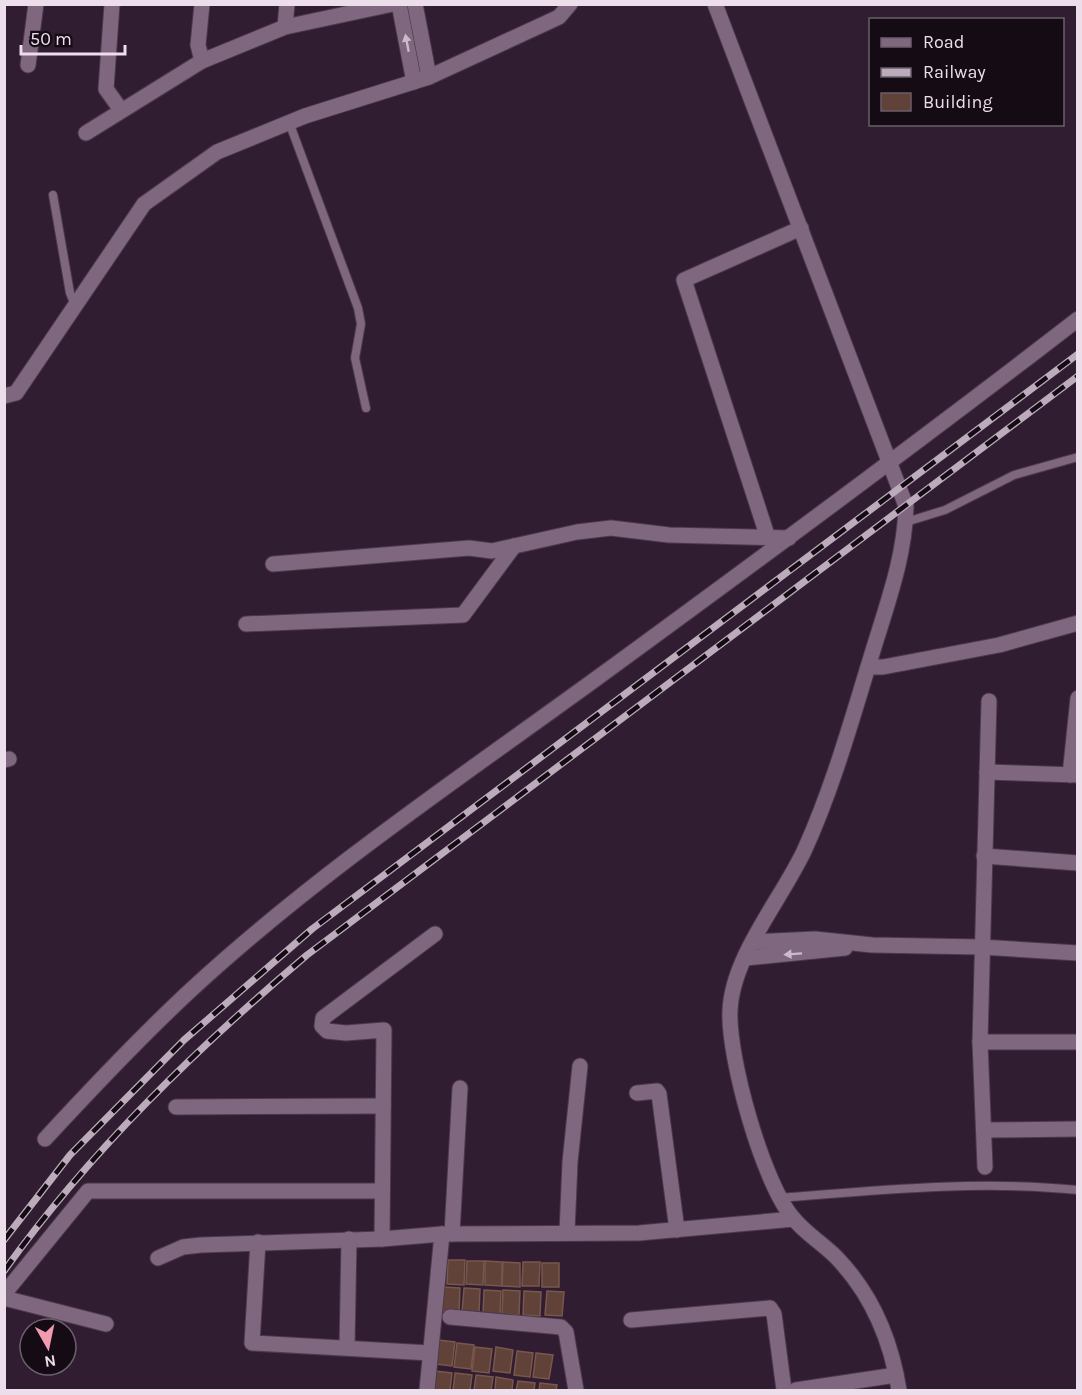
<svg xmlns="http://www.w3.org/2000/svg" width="1082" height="1395" font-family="Karla,sans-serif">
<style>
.building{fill:#614239;stroke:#78574d;stroke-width:1.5}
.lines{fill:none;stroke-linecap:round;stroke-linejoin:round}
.lane-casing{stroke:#4b3a4b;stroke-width:10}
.street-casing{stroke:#4b3a4b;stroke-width:17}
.lane{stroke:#7f677f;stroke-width:8}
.street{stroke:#7f677f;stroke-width:15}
.rail-casing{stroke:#bcacbb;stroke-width:7}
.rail{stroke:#140b14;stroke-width:4.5;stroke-dasharray:14;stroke-linecap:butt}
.oneway{fill:#cbbacb}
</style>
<rect width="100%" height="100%" fill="#311d31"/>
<g class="building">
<polygon points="448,1260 465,1260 464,1285 447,1284"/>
<polygon points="467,1261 484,1261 483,1285 466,1284"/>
<polygon points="485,1261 502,1262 502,1286 485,1285"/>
<polygon points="503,1262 520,1263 520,1287 502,1286"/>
<polygon points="523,1262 540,1262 539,1286 522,1286"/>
<rect x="542" y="1263" width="17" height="24"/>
<polygon points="443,1287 460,1288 459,1312 442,1311"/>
<polygon points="464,1288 480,1289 479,1313 462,1312"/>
<polygon points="484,1290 501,1291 500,1315 483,1313"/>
<polygon points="503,1290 520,1291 519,1315 502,1314"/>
<polygon points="524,1291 541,1292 540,1316 523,1315"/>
<polygon points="547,1291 564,1292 562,1316 545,1315"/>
<polygon points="438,1340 455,1342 452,1366 435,1364"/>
<polygon points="457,1343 474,1345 471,1369 454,1367"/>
<polygon points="475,1347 492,1349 489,1373 472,1371"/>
<polygon points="496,1347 513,1350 510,1373 493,1371"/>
<polygon points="517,1351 533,1353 530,1377 514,1375"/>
<polygon points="536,1353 553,1355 549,1379 533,1377"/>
<polygon points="435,1371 452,1373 450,1390 432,1390"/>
<polygon points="455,1373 472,1375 470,1390 453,1390"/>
<polygon points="476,1375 493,1377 491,1390 474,1390"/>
<polygon points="496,1377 513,1380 512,1390 495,1390"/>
<polygon points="518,1381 535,1383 534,1390 516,1390"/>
<polygon points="540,1383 557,1385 556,1390 539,1390"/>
</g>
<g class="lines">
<defs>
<g id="lane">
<polyline points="289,122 358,308 361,324 355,358 366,408"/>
<polyline points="53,195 70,293 75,305"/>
<polyline points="906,522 945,510 1014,475 1078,457"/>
<path d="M779,1198C879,1190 978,1180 1078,1190"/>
</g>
<g id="street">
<polyline points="112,4 106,89 121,110"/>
<polyline points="202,4 198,45 202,61"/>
<polyline points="399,4 414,82"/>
<polyline points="415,4 429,77"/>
<path d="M715,4L906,506C905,558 886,607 871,657C851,722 833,787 805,849C782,899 732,956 730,1011C728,1058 763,1183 793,1218C805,1233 822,1243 836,1257C872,1294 891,1340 899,1390"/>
<polyline points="285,27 287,4"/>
<polyline points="28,65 36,4"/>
<polyline points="86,133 202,61 285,27 393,4"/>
<polyline points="4,396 16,393 144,204 217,152 305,116 429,77 559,17 570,4"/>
<polyline points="768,538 684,280 801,228"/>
<polyline points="273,564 469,548 492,551 577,532 611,528 669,535 789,538"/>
<polyline points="246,624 463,615 514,546"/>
<polyline points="868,667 883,667 999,645 1078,623"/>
<polyline points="4,760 9,759"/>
<polyline points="987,772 1078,775"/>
<polyline points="1070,775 1078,698"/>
<polyline points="984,856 1078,863"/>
<polyline points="753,942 815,939 872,945 981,947 1078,953"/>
<polyline points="746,958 845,948"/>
<polyline points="980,1042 1078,1042"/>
<polyline points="637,1093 657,1091 659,1094 677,1230"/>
<polyline points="176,1107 383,1106"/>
<polyline points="984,1130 1078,1129"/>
<path d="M45,1139C93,1087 141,1036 193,988C317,874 458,779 593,681C756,562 918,443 1078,319"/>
<polyline points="985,1167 980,1042 989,701"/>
<polyline points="567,1232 570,1162 580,1066"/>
<polyline points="452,1234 460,1088"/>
<polyline points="382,1239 384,1030 346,1033 327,1031 322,1026 323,1018 435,934"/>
<polyline points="258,1242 252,1343 430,1353"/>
<polyline points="158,1258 183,1247 201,1245 382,1239 442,1234 639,1233 794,1219"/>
<polyline points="4,1294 88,1191 382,1191"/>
<polyline points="4,1298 106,1324"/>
<polyline points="450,1317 561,1327 566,1332 576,1390"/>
<polyline points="631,1320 770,1308 774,1314 784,1390"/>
<polyline points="347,1348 349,1239"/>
<polyline points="427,1390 442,1234"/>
<polyline points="796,1390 896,1375"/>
</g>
</defs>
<use href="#lane" class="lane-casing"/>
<use href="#street" class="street-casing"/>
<use href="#lane" class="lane"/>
<use href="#street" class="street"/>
<defs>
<g id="rail">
<polyline points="4,1240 70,1155 184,1040 312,929 1078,354"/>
<path d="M4,1271C90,1151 195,1050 307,955L1078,376"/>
</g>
</defs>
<use href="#rail" class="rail-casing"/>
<use href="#rail" class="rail"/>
</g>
<defs><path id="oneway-solid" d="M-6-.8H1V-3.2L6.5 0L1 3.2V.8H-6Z" transform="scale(1.5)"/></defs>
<g class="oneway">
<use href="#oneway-solid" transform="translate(407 43) rotate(-101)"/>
<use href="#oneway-solid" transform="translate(793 954) rotate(176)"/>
</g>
<rect width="1082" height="1395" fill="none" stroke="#ecdeeb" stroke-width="12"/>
<rect x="869" y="18" width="195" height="108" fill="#140b14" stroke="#6a5f6a" stroke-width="1.5"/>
<rect x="881" y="38" width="30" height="9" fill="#7f677f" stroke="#6a5f6a" stroke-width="1.5"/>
<text x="923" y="48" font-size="18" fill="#ecdeeb">Road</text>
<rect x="881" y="68" width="30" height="9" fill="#bcacbb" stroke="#6a5f6a" stroke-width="1.5"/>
<text x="923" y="78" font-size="18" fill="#ecdeeb">Railway</text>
<rect x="881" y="93" width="30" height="18" fill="#614239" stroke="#6a5f6a" stroke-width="1.5"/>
<text x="923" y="108" font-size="18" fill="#ecdeeb">Building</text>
<g transform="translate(48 1347) rotate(171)"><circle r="28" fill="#140b14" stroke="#6a5f6a" stroke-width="1.5"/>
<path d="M0-4.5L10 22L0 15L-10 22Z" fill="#f29ab0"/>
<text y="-9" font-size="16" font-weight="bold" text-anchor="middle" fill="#ecdeeb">N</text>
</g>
<path d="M21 45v9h104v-9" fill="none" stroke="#ecdeeb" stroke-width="3"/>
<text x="30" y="45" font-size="18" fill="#ecdeeb" stroke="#140b14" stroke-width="4.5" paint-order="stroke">50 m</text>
</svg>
